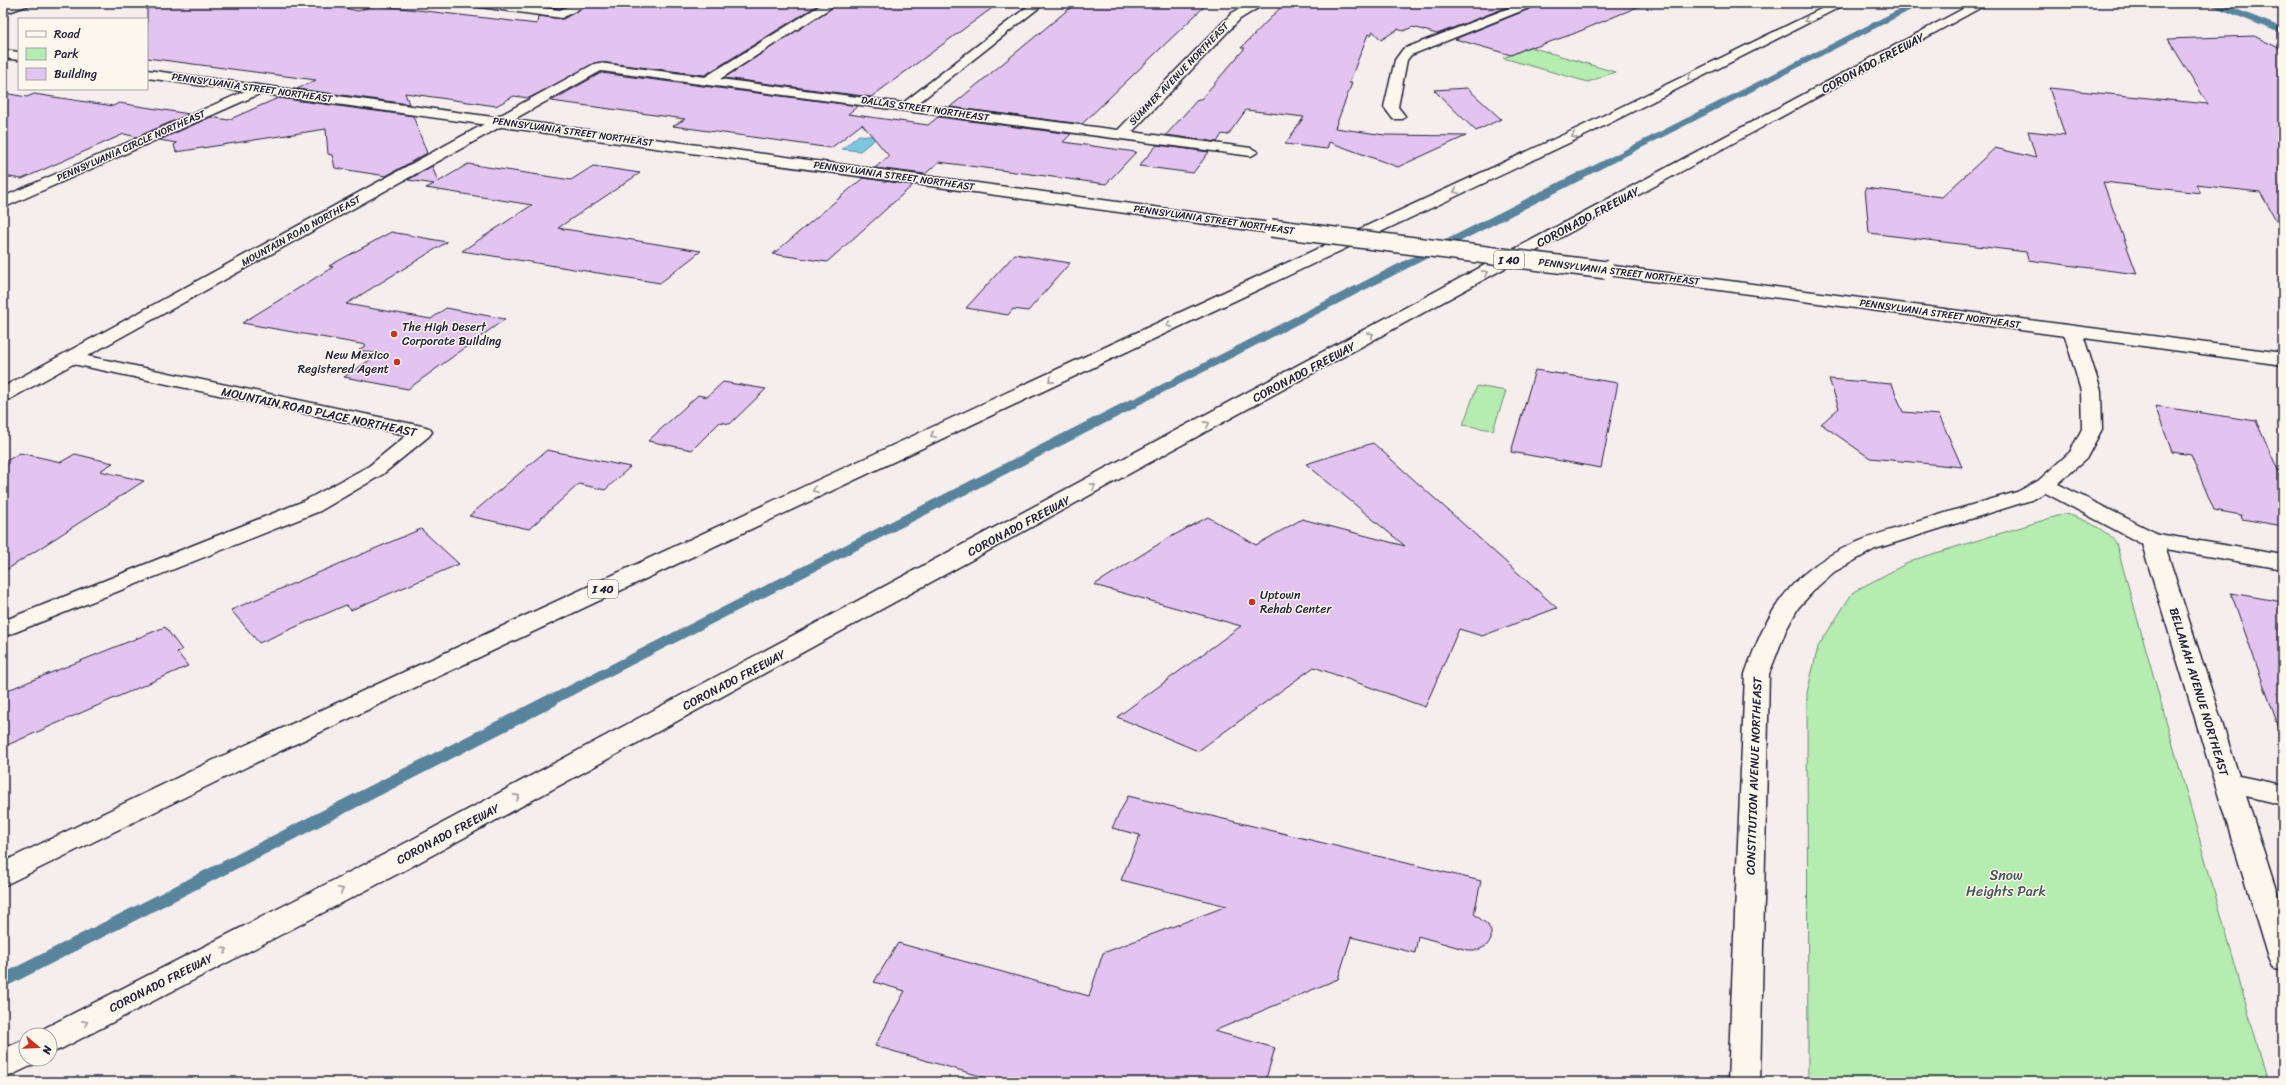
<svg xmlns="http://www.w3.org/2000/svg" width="2286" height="1085" font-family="Sriracha,sans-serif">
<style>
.green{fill:#b5edb0;stroke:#6c8876}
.water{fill:#7ec6df;stroke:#59849d}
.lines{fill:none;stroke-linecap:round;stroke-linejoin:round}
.stream-far3{stroke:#59849d;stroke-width:6}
.stream-far2{stroke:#59849d;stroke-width:8}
.stream-far1{stroke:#59849d;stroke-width:10}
.stream{stroke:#59849d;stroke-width:13}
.building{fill:#e3c4f1;stroke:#22223b}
.street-casing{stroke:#22223b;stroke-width:3}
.secondary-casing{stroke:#22223b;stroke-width:3}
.highway-casing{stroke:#22223b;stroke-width:3}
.street{fill:#fbf7ec;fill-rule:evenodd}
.secondary{fill:#fbf7ec;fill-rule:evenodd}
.highway{fill:#fbf7ec;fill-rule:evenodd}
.secondary-bridge-casing{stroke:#22223b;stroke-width:20;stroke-linecap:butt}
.secondary-bridge{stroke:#fbf7ec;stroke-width:17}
.oneway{stroke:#99979c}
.poi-dot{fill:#c8321e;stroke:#fbf7ec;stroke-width:1.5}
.labels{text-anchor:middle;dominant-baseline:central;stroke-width:3;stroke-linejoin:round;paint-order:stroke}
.far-street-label{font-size:10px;fill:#22223b;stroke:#fbf7ec}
.shield{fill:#fbf7ec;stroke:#636270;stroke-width:1}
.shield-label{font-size:11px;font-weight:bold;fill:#22223b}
.street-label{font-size:12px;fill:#22223b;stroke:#fbf7ec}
.poi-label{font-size:12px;fill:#22223b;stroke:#fbf7ec;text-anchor:start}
.near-park-label{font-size:14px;fill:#475558;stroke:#fbf7ec}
</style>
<rect width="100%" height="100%" fill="#f6eded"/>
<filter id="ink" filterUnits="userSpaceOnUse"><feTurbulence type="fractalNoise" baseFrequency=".025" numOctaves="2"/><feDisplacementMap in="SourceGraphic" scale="8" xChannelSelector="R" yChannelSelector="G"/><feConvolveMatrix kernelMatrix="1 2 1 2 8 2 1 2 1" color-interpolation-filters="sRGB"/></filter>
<g filter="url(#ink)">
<g class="green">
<polygon points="1530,47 1615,72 1588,82 1503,58"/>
<polygon points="1477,386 1506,391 1493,430 1463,425"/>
<path d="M2064,514C2082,517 2105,529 2116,543L2268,1082H1808L1807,693L1818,647L1853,592L1913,560Z"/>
</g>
<polygon class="water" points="859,135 881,137 875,139 860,151 842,149"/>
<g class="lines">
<g class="stream-far3">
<polyline points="2213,3 2283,31"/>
<polyline points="1578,177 1918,3"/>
</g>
<polyline class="stream-far2" points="1130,405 1580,176"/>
<polyline class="stream-far1" points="550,701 1132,404"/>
<polyline class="stream" points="3,981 552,700"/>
</g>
<g class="building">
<polygon points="147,3 321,3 358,11 374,5 537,24 538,16 563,19 591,3 821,3 705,75 599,62 529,98 514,96 496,106 405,93 409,104 297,89 316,80 147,58"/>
<polygon points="538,3 571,3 560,8 538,6"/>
<polygon points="839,3 918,3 950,7 955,3 999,3 871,97 724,78"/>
<polygon points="1076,3 1208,3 1082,124 950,107"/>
<polygon points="1285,3 1518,3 1437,34 1413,27 1403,31 1398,29 1381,40 1373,31 1371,35 1368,34 1349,83 1352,83 1335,128 1385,135 1466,136 1398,167 1329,142 1327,149 1285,144 1304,117 1246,110 1228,135 1222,134 1217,142 1166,135 1198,99 1201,99 1245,48 1241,48"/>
<polygon points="1540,3 1647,3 1573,34 1535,47 1531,46 1511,55 1455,39 1537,6"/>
<polygon points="2254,36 2283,50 2283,232 2260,192 2196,185 2201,193 2103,182 2137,274 2028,260 2026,252 1869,233 1865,188 1942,197 1995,148 2036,158 2028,131 2065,135 2049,88 2208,104 2168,39"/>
<polygon points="601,73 858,106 848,114 928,125 938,117 1071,134 1063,142 1136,152 1106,184 939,162 925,174 875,168 889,156 862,124 831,148 673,126 685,119 551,101"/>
<polygon points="1467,88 1501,119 1476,131 1434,90"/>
<polygon points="3,93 27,97 34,94 113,106 119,103 189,114 137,137 124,134 22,179 3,176"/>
<polygon points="278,98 413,116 427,153 386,176 335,168 332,155 328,154 326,129 176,152 174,145 177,143 159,140 211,117 228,120"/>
<polygon points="1157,145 1209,152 1193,173 1139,166"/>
<polygon points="468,164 571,180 593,166 640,173 558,228 701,251 660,283 462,251 532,205 426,188 434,184 408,180 432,166 438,182"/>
<polygon points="863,178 913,185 827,262 773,254"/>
<polygon points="391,232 447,242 346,304 431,319 446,308 505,319 408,389 344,377 379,354 359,350 366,345 242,323 333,267 329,266"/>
<polygon points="1015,254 1070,263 1028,311 1013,309 1008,315 966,308"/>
<polygon points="1535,370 1618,383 1601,468 1511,452"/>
<polygon points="1829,379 1892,384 1903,412 1939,415 1962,467 1870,458 1821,424 1839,408"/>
<polygon points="723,382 766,389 730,424 720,422 692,450 648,441 698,395 707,397"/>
<polygon points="2155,406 2256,421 2283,481 2283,526 2242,519 2241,515 2214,510 2191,455 2172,452"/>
<polygon points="1373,443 1557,608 1482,636 1459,629 1425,707 1314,667 1198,751 1117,717 1241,626 1094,585 1165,540 1208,517 1256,545 1302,519 1405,546 1306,464"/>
<polygon points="547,450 630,467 605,490 579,484 529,529 469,516"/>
<polygon points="20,453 61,462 75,454 113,463 100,471 144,481 3,572 3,463"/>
<polygon points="421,529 459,564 351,610 346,605 259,643 231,610"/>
<polygon points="2231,593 2283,602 2283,728 2279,728"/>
<polygon points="165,627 182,650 177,652 188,666 3,747 3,692"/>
<polygon points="1128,796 1481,881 1474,914 1488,925 1491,932 1491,940 1486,946 1478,950 1467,950 1418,936 1415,953 1351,937 1338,979 1214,1031 1275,1048 1265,1082 1001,1082 875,1046 905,991 874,982 898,943 1089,996 1103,953 1227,906 1121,880 1140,835 1112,828"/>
</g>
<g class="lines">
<defs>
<g id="street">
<polygon points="13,3 31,3 29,5 3,14 3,6"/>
<polygon points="467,3 501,3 560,10 575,3 590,3 562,18 473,6"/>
<polygon points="824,3 838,3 720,79 903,103 1032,3 1045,3 917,104 1118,130 1232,13 1251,3 1266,3 1240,19 1132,132 1251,148 1258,152 1251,156 601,71 87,356 422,426 429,428 432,432 429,436 383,474 320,511 3,637 3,621 304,501 369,466 407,435 73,364 10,399 3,401 3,387 594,64 599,63 705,77"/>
<polygon points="1522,3 1538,3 1536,5 1411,55 1407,60 1398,107 1405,116 1403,119 1393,119 1384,107 1395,60 1403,49"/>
<polygon points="2271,3 2283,3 2283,8"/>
<polygon points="259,85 266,89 264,92 3,208 3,197"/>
<polygon points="2045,479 2052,481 2158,534 2283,555 2283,569 2166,549 2239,776 2283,785 2283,805 2246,796 2283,912 2283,970 2272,967 2268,958 2142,544 2038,489 2035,485 2038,481"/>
</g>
<g id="secondary">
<polygon points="3,50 19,52 19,60 3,58"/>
<polygon points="147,70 1271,223 1277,225 1279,228 1277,231 1271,233 147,78"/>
<path d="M1606,265L2283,353V365L2084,338L2101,391L2102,429L2086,459L2052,489L2031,500L1875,549L1834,572L1817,587L1798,608L1786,630L1769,674L1760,1082H1728L1745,674C1756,643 1768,613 1790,588C1825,548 1874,535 1923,520C1954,510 1985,501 2017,492L2038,481L2070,452L2082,429L2081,391L2065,336L1600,274L1598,270L1600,266Z"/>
</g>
<g id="highway">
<polygon points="1833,3 1848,3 1588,134 236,772 3,886 3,862 218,758 1578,128"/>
<polygon points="1974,3 1989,3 405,870 61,1049 50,1053 50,1035 37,1035 39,1031 385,854"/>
<polygon points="26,1039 26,1059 39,1059 37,1063 3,1079 3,1049"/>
</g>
</defs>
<use href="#street" class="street-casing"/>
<use href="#secondary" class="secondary-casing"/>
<use href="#highway" class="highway-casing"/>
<use href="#street" class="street"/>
<use href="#secondary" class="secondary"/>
<use href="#highway" class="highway"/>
<defs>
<polyline id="secondary-bridge" points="1271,228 1606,270"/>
</defs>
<use href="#secondary-bridge" class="secondary-bridge-casing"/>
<use href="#secondary-bridge" class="secondary-bridge"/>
</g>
<defs><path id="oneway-chevron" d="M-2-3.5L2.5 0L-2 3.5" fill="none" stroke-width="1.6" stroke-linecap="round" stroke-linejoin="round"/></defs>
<g class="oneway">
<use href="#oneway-chevron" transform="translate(1807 20) rotate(155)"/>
<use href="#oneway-chevron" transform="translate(1690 78) rotate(153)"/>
<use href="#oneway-chevron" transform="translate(1574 136) rotate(155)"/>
<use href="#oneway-chevron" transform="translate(1456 191) rotate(155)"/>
<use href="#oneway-chevron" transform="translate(1485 273) rotate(-28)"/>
<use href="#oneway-chevron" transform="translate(1169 325) rotate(155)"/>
<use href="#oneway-chevron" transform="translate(1371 335) rotate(-28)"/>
<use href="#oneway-chevron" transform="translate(1051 380) rotate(155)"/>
<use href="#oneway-chevron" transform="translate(1207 424) rotate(-28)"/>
<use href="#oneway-chevron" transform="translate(933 435) rotate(155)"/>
<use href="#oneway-chevron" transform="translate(1093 486) rotate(-28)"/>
<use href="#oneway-chevron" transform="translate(815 490) rotate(155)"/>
<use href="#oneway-chevron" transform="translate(517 797) rotate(-28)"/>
<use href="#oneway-chevron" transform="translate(341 890) rotate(-27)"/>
<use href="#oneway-chevron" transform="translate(225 950) rotate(-27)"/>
<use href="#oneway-chevron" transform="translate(85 1023) rotate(-27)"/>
</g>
</g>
<g class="poi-dot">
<circle cx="394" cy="334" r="4"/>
<circle cx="397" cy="362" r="4"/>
<circle cx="1252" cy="602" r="4"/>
</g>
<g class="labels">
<g class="far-street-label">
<text transform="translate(1179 74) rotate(-46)">SUMMER AVENUE NORTHEAST</text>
<text transform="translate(252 88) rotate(8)">PENNSYLVANIA STREET NORTHEAST</text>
<text transform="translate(925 109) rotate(8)">DALLAS STREET NORTHEAST</text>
<text transform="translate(573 132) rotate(8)">PENNSYLVANIA STREET NORTHEAST</text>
<text transform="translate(131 146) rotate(-24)">PENNSYLVANIA CIRCLE NORTHEAST</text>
<text transform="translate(894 176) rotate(8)">PENNSYLVANIA STREET NORTHEAST</text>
<text transform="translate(1214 220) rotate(8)">PENNSYLVANIA STREET NORTHEAST</text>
<text transform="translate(301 231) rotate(-29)">MOUNTAIN ROAD NORTHEAST</text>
<text transform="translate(1619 272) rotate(7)">PENNSYLVANIA STREET NORTHEAST</text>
<text transform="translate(1940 314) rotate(8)">PENNSYLVANIA STREET NORTHEAST</text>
</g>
<g class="shield">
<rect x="1494" y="251" width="30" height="18" rx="3"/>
<rect x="588" y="580" width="30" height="18" rx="3"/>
</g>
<g class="shield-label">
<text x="1509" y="260">I 40</text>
<text x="603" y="589">I 40</text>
</g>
<g class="street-label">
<text transform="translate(1873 63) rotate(-28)">CORONADO FREEWAY</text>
<text transform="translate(1588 217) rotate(-28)">CORONADO FREEWAY</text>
<text transform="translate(1304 372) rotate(-28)">CORONADO FREEWAY</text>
<text transform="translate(319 412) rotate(12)">MOUNTAIN ROAD PLACE NORTHEAST</text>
<text transform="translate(1019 526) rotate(-28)">CORONADO FREEWAY</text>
<text transform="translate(734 680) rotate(-28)">CORONADO FREEWAY</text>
<text transform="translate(2199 692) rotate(73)">BELLAMAH AVENUE NORTHEAST</text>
<text transform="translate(1754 776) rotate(-88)">CONSTITUTION AVENUE NORTHEAST</text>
<text transform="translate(448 834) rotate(-28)">CORONADO FREEWAY</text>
<text transform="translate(161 983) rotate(-27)">CORONADO FREEWAY</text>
</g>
<g class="poi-label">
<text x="402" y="327">The High Desert<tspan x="402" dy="14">Corporate Building</tspan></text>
<text x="389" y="355" text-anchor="end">New Mexico<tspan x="389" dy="14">Registered Agent</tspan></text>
<text x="1260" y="595">Uptown<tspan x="1260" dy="14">Rehab Center</tspan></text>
</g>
<g class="near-park-label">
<text x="2006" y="875">Snow<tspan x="2006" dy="16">Heights Park</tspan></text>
</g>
</g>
<rect width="2286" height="1085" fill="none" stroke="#fbf7ec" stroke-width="16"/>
<rect x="8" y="8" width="2270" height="1069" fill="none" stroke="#22223b" stroke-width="1.5" filter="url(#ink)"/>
<rect x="18" y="18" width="130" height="72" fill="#fbf7ec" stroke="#a4a2a5"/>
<rect x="26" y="31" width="20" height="6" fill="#fbf7ec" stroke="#a4a2a5"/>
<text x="54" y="38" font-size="12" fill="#22223b">Road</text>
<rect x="26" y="48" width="20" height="12" fill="#b5edb0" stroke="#a4a2a5"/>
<text x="54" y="58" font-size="12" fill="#22223b">Park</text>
<rect x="26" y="68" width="20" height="12" fill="#e3c4f1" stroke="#a4a2a5"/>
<text x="54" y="78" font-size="12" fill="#22223b">Building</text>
<g transform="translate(38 1047) rotate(109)"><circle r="19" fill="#fbf7ec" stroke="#a4a2a5"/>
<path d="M0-3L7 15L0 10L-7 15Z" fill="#c8321e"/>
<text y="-6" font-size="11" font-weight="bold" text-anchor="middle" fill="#22223b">N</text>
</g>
</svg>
